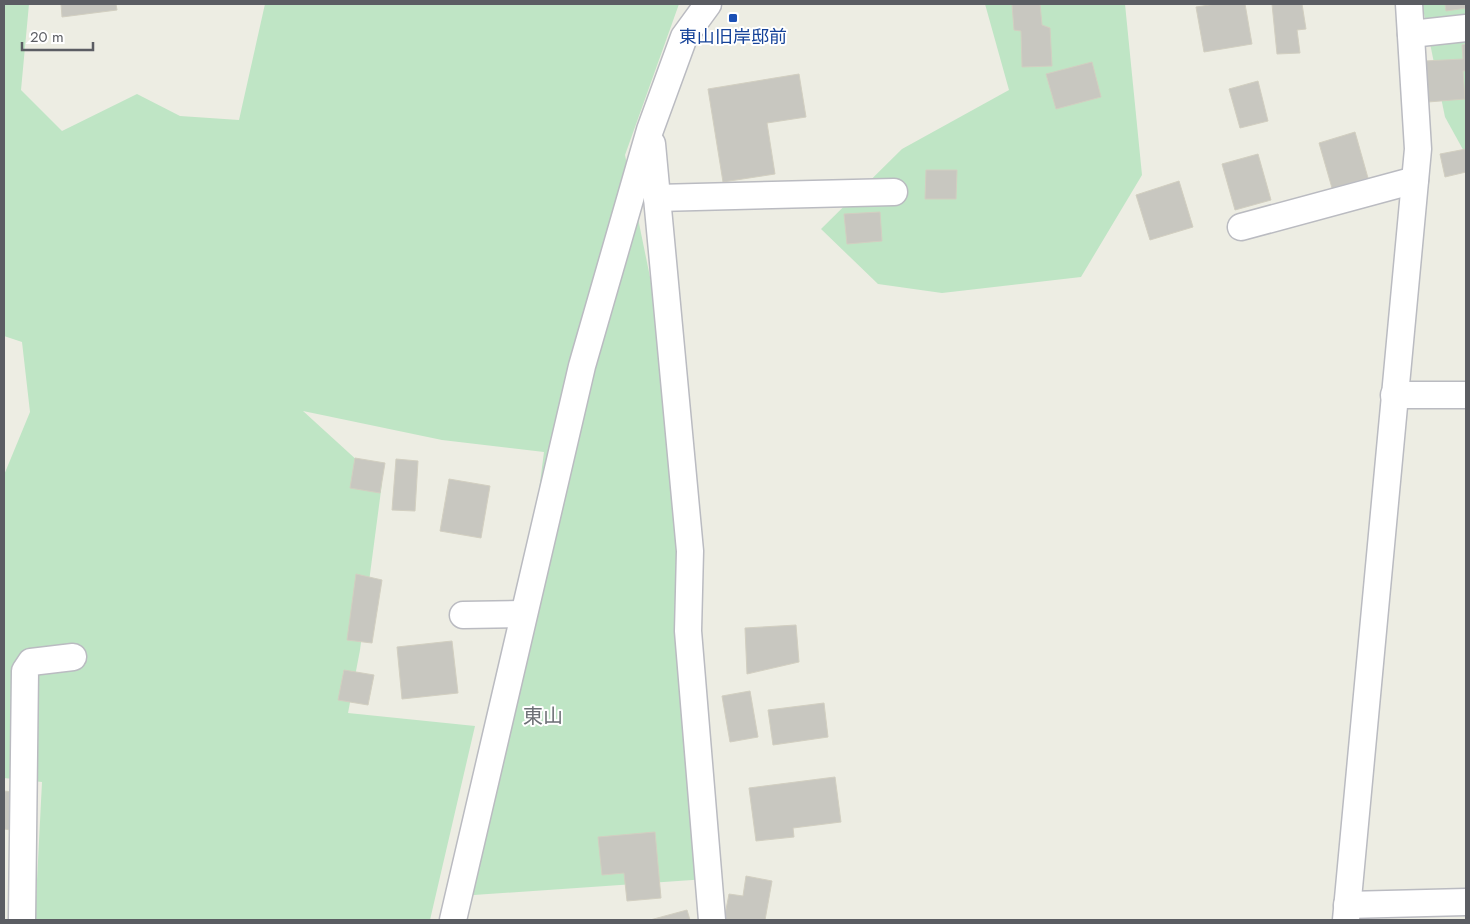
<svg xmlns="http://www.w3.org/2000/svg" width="1470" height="924" font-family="Jost,'Noto Sans JP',sans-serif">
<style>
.green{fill:#bfe5c5}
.building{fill:#c8c7c0;stroke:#d2cfc1}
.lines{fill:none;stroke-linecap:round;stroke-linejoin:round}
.minor-casing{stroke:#babbc1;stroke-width:29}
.minor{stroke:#fff;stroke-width:26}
.transit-dot{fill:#1a4fb4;stroke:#fff;stroke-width:2}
.labels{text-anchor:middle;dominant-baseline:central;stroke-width:4;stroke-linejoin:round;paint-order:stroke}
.transit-label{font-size:18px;fill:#164399;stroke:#fff}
.quarter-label{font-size:20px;fill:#6c6f75;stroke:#fff}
</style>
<rect width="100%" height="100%" fill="#edede3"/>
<g class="green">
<polygon points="4,4 29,4 21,90 62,131 137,94 180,116 239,120 265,4 679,4 625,155 675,399 707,879 459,896 523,614 544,452 442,440 303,411 382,483 360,650 348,713 475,726 430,920 35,920 42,782 4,778 4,475 30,412 22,342 4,336"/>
<polygon points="985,4 1125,4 1142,175 1081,277 942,293 878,284 821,229 902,149 1009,90"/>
<polygon points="1422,4 1466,4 1466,155 1445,117"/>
</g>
<g class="building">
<polygon points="61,4 116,4 117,10 62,17"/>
<polygon points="1012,4 1040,4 1042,25 1050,28 1052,66 1022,67 1021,31 1014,30"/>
<polygon points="1216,4 1245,4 1252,44 1204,52 1196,7"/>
<polygon points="1272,4 1302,4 1306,29 1297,30 1300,53 1277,54"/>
<polygon points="1445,4 1466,4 1466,8 1446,11"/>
<polygon points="1466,44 1466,71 1463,71 1465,99 1428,102 1425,61 1463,59 1462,45"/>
<polygon points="1092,62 1101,97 1056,109 1046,74"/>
<polygon points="799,74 806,117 767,123 775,174 723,182 708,89"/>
<polygon points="1258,81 1268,121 1240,128 1229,89"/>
<polygon points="1355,132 1368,178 1332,188 1319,143"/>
<polygon points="1466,149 1466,172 1445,177 1440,154"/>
<polygon points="1258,154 1271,200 1235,210 1222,164"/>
<polygon points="926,170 957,170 956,199 925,199"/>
<polygon points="1179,181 1193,227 1150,240 1136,195"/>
<polygon points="880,212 882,241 847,244 844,214"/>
<polygon points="355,458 385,463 380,493 350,488"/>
<polygon points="396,459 418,461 415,511 392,510"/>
<polygon points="449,479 490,486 481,538 440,531"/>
<polygon points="356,574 382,580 372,643 347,640"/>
<polygon points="796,625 799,662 747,674 745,628"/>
<polygon points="452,641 458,693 402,699 397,647"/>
<polygon points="344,670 374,675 368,705 338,700"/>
<polygon points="750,691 758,737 730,742 722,696"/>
<polygon points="824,703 828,737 773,745 768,710"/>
<polygon points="835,777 841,822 793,828 794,837 756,841 749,788"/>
<polygon points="4,791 14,792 11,830 4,829"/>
<polygon points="655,832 661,898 627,901 624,873 602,875 598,837"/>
<polygon points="746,876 772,881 765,920 724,920 729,894 743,896"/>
<polygon points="687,910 690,920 650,920"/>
</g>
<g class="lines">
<defs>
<g id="minor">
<polyline points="1411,34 1466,28"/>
<polyline points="652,144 690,551 688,631 712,920"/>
<polyline points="657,198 894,192"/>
<polyline points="1241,227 1415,180"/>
<polyline points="1394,395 1466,395"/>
<polyline points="463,615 523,614"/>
<polyline points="1347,905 1466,902"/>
<polyline points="22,920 25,671 31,662 73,657"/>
<polyline points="453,920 582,366 650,130 684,37 708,4"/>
<polyline points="1346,920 1418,149 1409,4"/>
</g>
</defs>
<use href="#minor" class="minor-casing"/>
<use href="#minor" class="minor"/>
</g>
<rect class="transit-dot" x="728" y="13" width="10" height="10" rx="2.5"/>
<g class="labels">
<g class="transit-label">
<text x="733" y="37">東山旧岸邸前</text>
</g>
<g class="quarter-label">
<text x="543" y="716">東山</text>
</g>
</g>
<rect width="1470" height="924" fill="none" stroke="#5b5d63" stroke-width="10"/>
<path d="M22 42v8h71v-8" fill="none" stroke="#5b5d63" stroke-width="2.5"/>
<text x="30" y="42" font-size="15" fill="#5b5d63" stroke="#ffffff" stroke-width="4" paint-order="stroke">20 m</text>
</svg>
